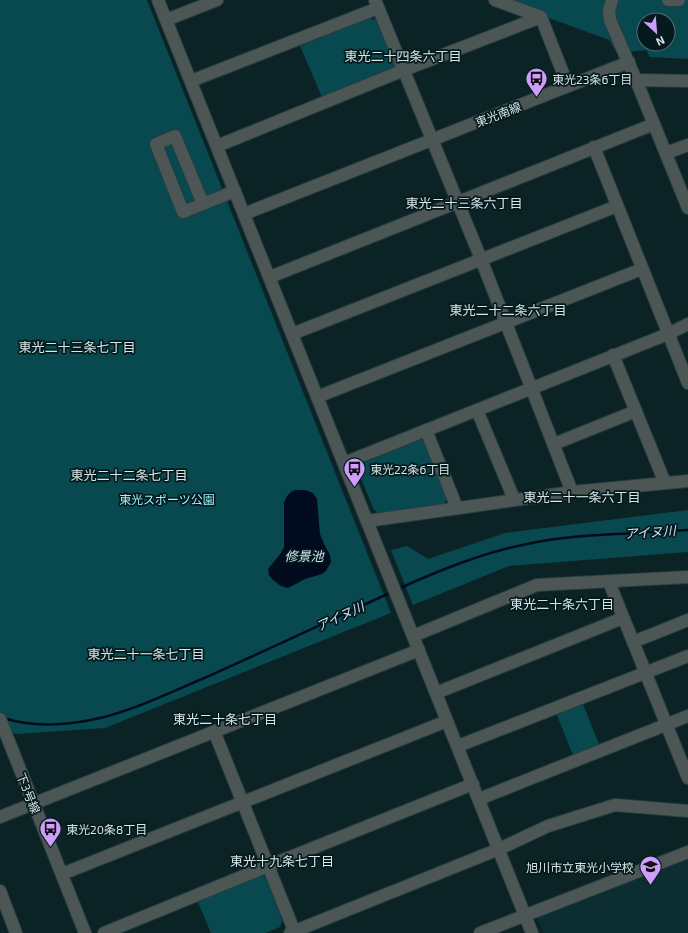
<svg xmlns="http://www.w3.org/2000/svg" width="688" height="933" font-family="'Exo 2','Noto Sans JP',sans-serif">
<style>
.built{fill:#0c2e32}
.green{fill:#08484f;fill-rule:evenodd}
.water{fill:#000c1d}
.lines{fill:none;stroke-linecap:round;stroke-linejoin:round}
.stream{stroke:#000c1d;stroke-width:2.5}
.minor-casing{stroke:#283e41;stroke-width:14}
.minor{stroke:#4c5655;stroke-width:12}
.labels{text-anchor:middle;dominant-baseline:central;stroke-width:3.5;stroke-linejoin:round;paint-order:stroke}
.poi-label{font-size:12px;fill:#d7e5e7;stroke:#041a1d;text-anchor:start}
.street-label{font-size:12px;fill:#d7e5e7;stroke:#041a1d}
.park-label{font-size:12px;fill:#9ef3ff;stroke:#041a1d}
.neighbourhood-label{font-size:13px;fill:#d7e5e7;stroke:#041a1d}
.water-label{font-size:13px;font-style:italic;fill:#d2e2f2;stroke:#041a1d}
</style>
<rect width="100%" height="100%" fill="#0c2326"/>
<polygon class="built" points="688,857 688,933 544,933 537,917"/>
<g class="green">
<polygon points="0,0 147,0 391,613 105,728 16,734 0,729"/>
<path d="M500,0H688V59L650,57L646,50L617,53L609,40ZM644,20H668V44H644Z"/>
<polygon points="369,18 376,20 396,67 322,97 300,46"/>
<polygon points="420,439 425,442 448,499 443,505 379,513 374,510 357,469 361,464"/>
<polygon points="688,510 688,552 509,566 413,605 391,550 407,546 428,559 505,533"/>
<polygon points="582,702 599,744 573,755 556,713"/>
<polygon points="258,875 266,877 282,920 280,927 265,933 211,933 197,900"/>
</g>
<path class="water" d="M295,490H305L313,493L317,499L320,534L325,546L330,555L331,562L326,571L322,574L305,579L288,588L281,586L273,580L269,575L268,569L281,553L284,547V503C286,497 289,492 295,490Z"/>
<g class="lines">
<g class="stream">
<path d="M398,589C440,570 482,553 527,544C580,533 635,534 688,530"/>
<path d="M4,718C33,728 71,725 100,718C134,710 169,693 202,679C265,651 328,621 392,592"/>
</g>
<defs>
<g id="minor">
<polyline points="158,0 532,933"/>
<polyline points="375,0 481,259 572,492"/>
<polyline points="495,0 541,17 568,86"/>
<polyline points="612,0 609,10 610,20 636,80 688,208"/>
<polyline points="668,0 679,0"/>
<polyline points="166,20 217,0"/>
<polyline points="636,80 688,81"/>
<polyline points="191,81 378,8"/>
<polyline points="217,146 404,70 541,17"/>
<polyline points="594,147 688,383"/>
<polyline points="666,153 688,145"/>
<polyline points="203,204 175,136 156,144 183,212 235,191"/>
<polyline points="244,214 629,62"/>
<polyline points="270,277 654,124"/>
<polyline points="292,334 617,206"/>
<polyline points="613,355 665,483"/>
<polyline points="317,397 642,269"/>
<polyline points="477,410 514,499"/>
<polyline points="426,430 457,508"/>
<polyline points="554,444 636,411"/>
<polyline points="344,463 668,334 688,324"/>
<polyline points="367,521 572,492 688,481"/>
<polyline points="609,582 688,778"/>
<polyline points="413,636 537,585 688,577"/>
<polyline points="633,642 688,620"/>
<polyline points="436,693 623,618"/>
<polyline points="0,719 85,933"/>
<polyline points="214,731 295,933"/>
<polyline points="458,746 688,656"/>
<polyline points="479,799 688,716"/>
<polyline points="0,817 419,650"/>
<polyline points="62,874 447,721"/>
<polyline points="0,891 16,933"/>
<polyline points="104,933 268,866 473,784"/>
<polyline points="290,933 499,849 548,826 615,805 688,811"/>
<polyline points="480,933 688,852"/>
</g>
</defs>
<use href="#minor" class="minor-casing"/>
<use href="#minor" class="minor"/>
</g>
<defs>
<symbol id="bus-pin" viewBox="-11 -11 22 30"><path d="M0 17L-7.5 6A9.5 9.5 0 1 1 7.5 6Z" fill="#d09dfe" stroke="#041a1d"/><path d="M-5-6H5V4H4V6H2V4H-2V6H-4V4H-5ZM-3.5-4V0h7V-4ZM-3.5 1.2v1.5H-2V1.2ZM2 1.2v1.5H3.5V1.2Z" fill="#111"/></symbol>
<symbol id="school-pin" viewBox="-11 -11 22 30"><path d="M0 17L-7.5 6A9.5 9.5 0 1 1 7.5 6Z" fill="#d09dfe" stroke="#041a1d"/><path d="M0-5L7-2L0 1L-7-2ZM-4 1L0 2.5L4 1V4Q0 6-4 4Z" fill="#111"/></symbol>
</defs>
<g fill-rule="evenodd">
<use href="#bus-pin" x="524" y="66" width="25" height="34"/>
<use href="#bus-pin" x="342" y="456" width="25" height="34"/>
<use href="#bus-pin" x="38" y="816" width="25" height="34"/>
<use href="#school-pin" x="638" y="854" width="25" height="34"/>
</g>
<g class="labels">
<g class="poi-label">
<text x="552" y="79">東光23条6丁目</text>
<text x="370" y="469">東光22条6丁目</text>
<text x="66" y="829">東光20条8丁目</text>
<text x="634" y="867" text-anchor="end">旭川市立東光小学校</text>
</g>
<g class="street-label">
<text transform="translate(498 114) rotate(-21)">東光南線</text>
<text transform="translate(29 793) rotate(68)">下3号線</text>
</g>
<g class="park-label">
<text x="167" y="499">東光スポーツ公園</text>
</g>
<g class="neighbourhood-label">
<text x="403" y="56">東光二十四条六丁目</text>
<text x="464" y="203">東光二十三条六丁目</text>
<text x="508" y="310">東光二十二条六丁目</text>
<text x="77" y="347">東光二十三条七丁目</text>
<text x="129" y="475">東光二十二条七丁目</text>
<text x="582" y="497">東光二十一条六丁目</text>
<text x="562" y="604">東光二十条六丁目</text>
<text x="146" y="654">東光二十一条七丁目</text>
<text x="225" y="719">東光二十条七丁目</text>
<text x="282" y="861">東光十九条七丁目</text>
</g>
<g class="water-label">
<text transform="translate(650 532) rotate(-4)">アイヌ川</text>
<text x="304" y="556">修景池</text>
<text transform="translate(340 616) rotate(-25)">アイヌ川</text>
</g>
</g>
<g transform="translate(656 32) rotate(154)"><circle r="19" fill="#041a1d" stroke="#586b6e"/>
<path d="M0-3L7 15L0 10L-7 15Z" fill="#d09dfe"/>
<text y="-6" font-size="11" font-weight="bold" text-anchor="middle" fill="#d7e5e7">N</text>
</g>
</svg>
